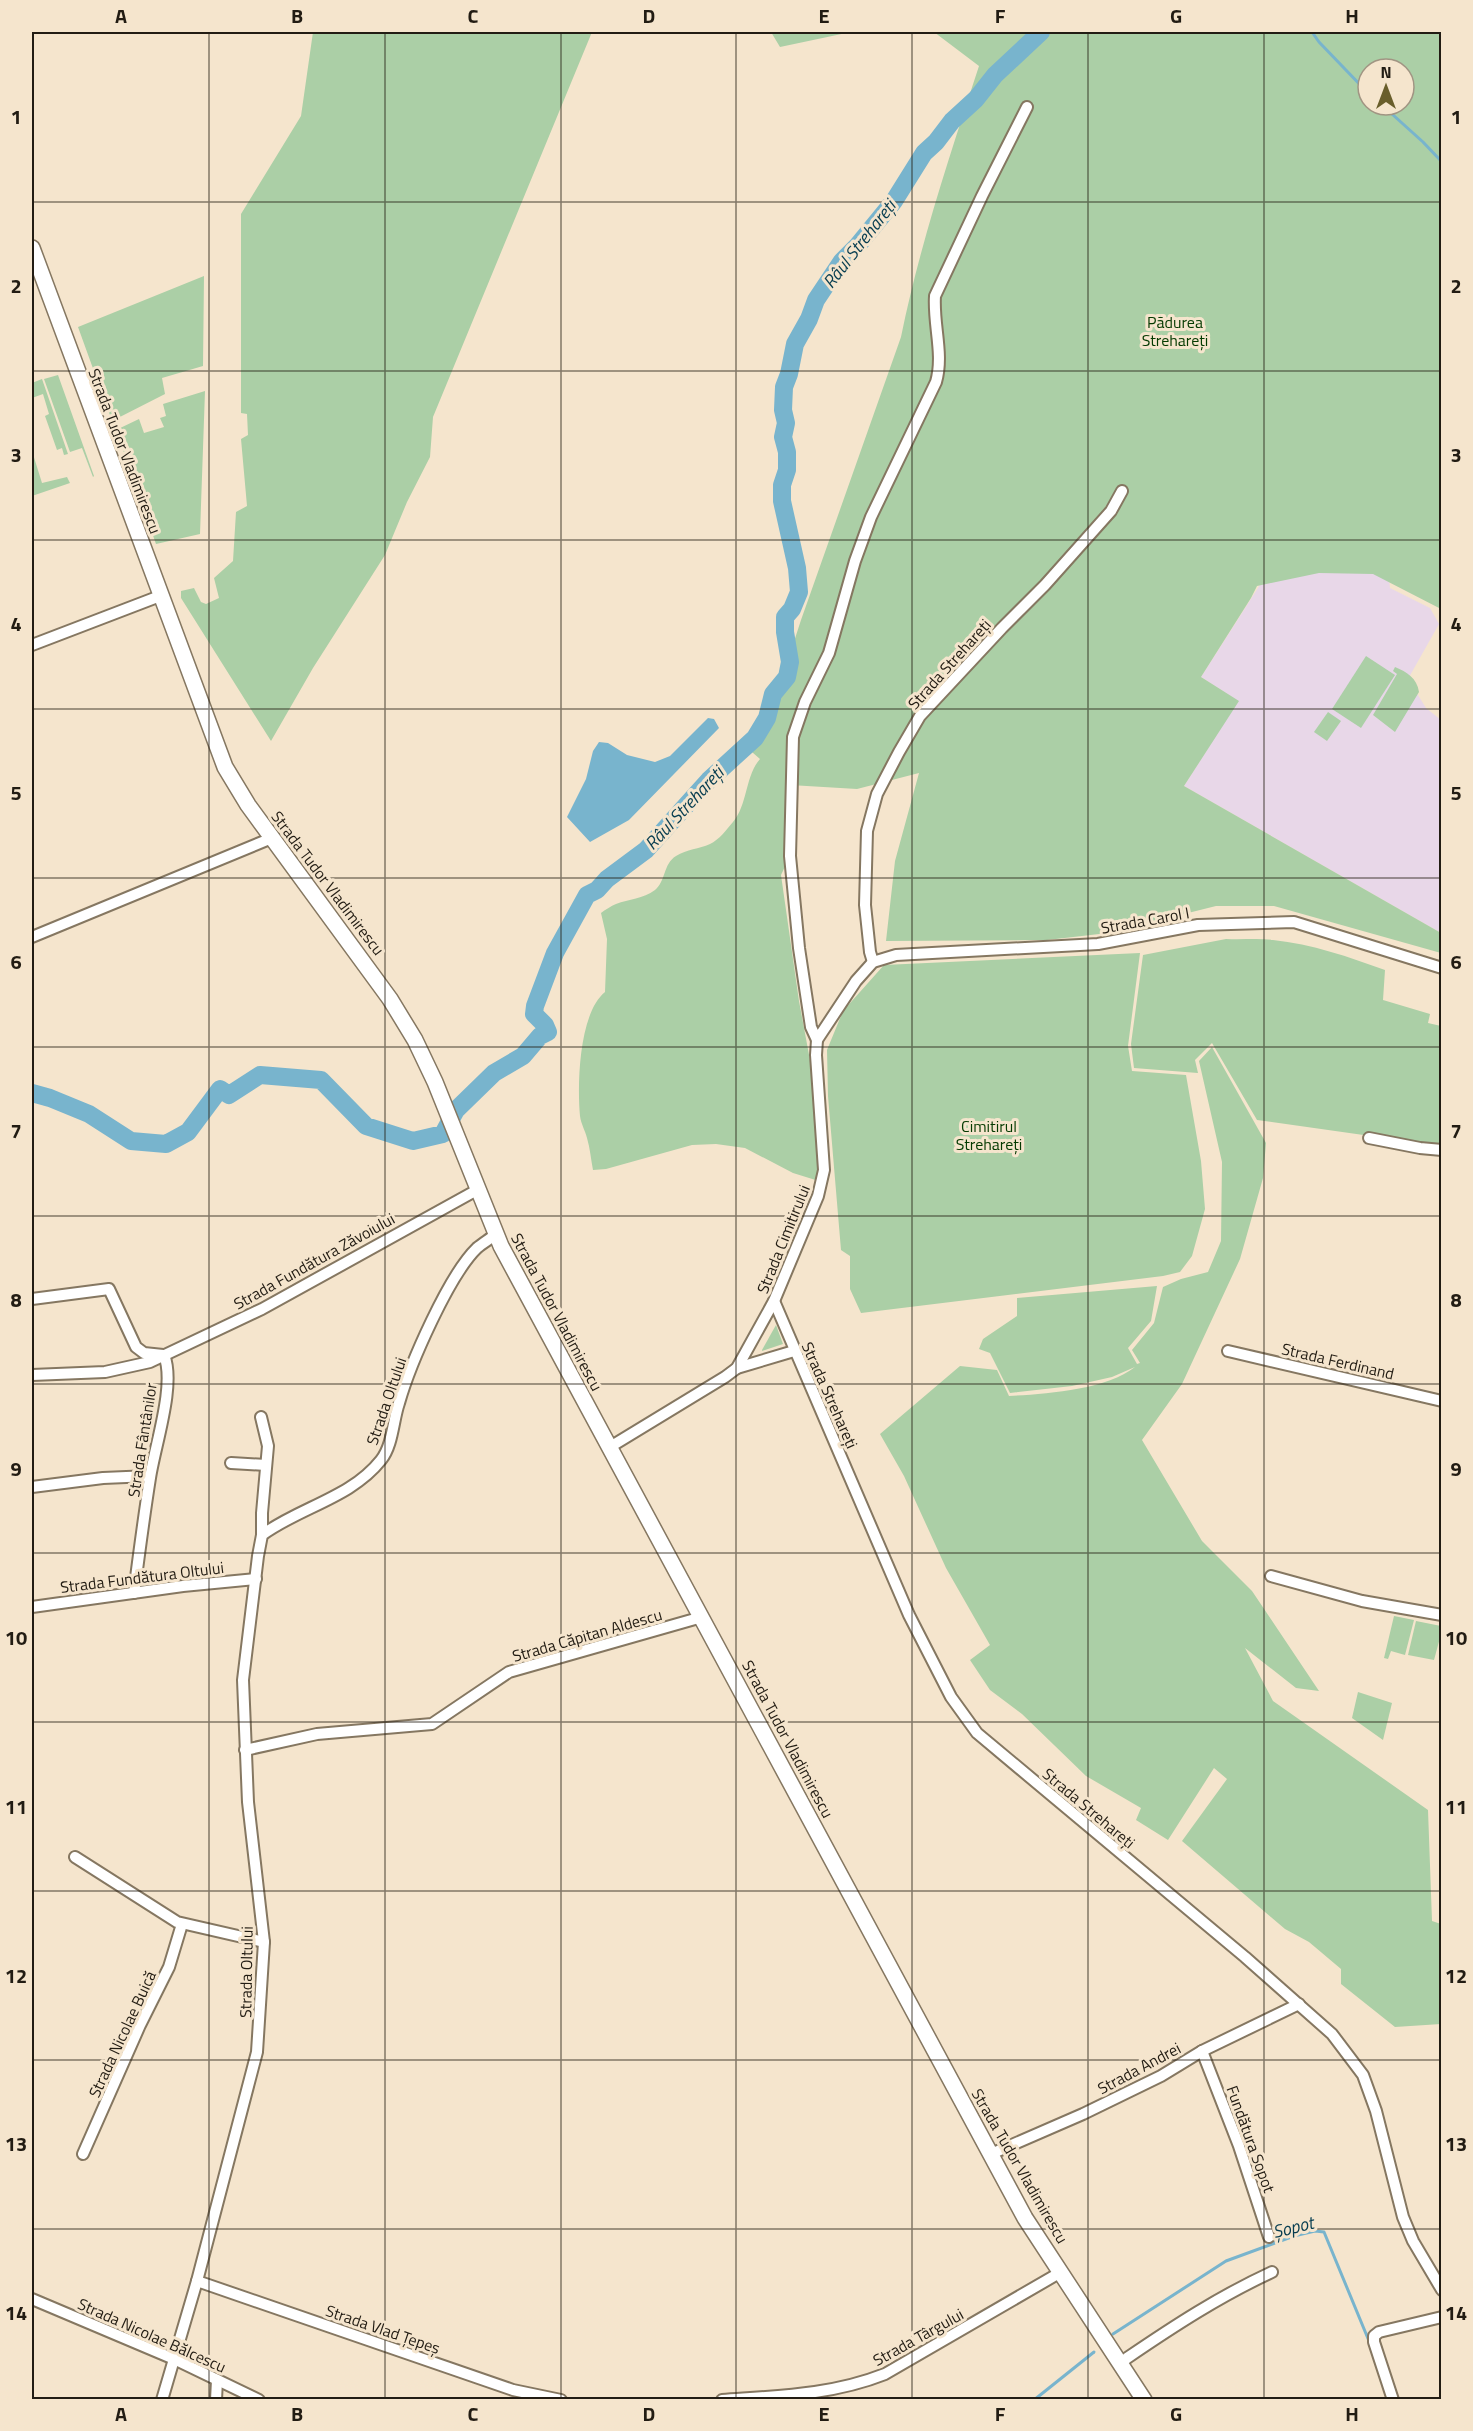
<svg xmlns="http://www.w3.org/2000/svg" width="1473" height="2431" font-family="'Titillium Web',sans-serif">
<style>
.education{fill:#e8d7e8}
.green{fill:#abcfa6;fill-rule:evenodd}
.water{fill:#78b4cd}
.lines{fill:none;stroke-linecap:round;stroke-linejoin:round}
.stream{stroke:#78b4cd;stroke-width:3}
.river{stroke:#78b4cd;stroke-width:18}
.street-casing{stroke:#857761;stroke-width:14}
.secondary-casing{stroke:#857761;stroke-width:18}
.street{stroke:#fff;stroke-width:10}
.secondary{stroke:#fff;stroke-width:15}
.grid{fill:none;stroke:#221c13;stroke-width:1.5;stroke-opacity:0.55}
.labels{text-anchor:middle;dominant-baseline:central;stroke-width:6;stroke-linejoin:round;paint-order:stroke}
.park-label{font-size:16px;fill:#043a00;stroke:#f5e5cd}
.street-label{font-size:16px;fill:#221c13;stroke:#f5e5cd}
.water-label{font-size:18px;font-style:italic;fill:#073d50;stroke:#f5e5cd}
.neatline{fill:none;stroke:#221c13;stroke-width:2}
.grid-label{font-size:20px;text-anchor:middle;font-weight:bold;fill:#221c13}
</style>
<rect width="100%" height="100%" fill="#f5e5cd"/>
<polygon class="education" points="1348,447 1385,543 1390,588 1430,608 1439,624 1408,679 1426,708 1441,720 1441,933 1184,786 1238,701 1201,677"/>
<g class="green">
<polygon points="313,32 592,32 433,417 430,457 407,502 385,555 313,668 271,741 181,598 181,591 194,588 201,602 206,604 219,598 214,578 233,561 236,512 247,506 241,439 248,435 247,414 241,413 241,214 301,116"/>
<polygon points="771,32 770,32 851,32 780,47"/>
<path d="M934,32H1441V609L1373,574L1319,573L1257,586L1251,598L1201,677L1239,701L1184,786L1441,933V953L1274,906H1216L1108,933L1047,940L886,941L895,861L919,773L857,789L790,785V856L781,875L799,1001L820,1114L822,1182L793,1173L745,1148L716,1144L692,1145L606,1169L593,1170C591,1160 590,1148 587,1138C585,1130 581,1124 580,1116C577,1084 579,1013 605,992L607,939L601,913C605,910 611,906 616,904C629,899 643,899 655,890C666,881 663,864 676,856C687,849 699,849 710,844C719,840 727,829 733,822C748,804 745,776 760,759L745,746L779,688L801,620L901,337C920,244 950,155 979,66ZM1368,69H1404V105H1368Z"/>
<polygon points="204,276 203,366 162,378 165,394 112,421 78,327"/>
<polygon points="58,375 94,476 93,477 82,448 70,452 44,379"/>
<polygon points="42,379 68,454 64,455 62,448 57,450 45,416 49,414 43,394 32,398 32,383"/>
<polygon points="205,391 200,534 156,544 116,430 139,419 144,433 164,427 160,418 166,416 163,404"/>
<polygon points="32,451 42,483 67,477 70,483 32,496"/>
<polygon points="1366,656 1395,675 1361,728 1332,709"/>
<path d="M1395,667C1407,672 1417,678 1419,692L1395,732L1373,715L1397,674L1393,671Z"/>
<polygon points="1328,712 1341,721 1327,741 1314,732"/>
<path d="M1226,939C1242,940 1258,938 1273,940C1312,944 1349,957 1385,970L1383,1000L1430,1014L1428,1023L1441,1026V1146L1257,1120L1212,1043L1195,1060L1198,1073L1134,1068L1131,1044L1143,955Z"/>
<polygon points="1140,953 1128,1046 1132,1071 1186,1075 1201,1161 1205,1209 1192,1256 1180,1272 1163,1276 861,1313 850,1289 850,1256 841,1250 828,1096 827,1050 843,1011 884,965"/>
<path d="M1212,1047L1266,1143L1263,1178L1240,1259L1182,1384L1142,1440L1202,1541L1252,1591L1319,1691L1296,1688L1245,1648L1273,1701L1428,1810L1432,1921L1441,1924V2024L1395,2027L1341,1984V1969L1309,1942L1285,1929L1182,1841L1227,1779L1214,1768L1168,1840L1136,1820L1141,1808L1086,1776L1022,1714L990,1690L970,1660L990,1645L946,1568L904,1476L880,1434L960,1366L997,1370L1009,1396C1045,1394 1106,1390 1135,1367L1112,1377L1072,1386L1010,1393L990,1353L979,1349L983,1339L1017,1316V1298L1157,1286L1151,1321L1128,1348L1137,1364L1140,1363L1132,1350L1154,1323L1163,1287L1181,1279L1208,1272L1221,1241L1222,1162L1199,1061Z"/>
<polygon points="776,1325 783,1344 762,1351 762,1350"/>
<polygon points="1394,1616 1414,1620 1405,1655 1391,1651 1388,1659 1384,1658"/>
<polygon points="1416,1621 1441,1626 1441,1634 1434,1660 1408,1655"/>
<polygon points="1358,1692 1392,1703 1383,1740 1352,1718"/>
</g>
<polygon class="water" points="708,718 714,719 719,728 629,820 590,842 567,817 586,779 593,751 599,742 608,743 627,755 655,762 670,756"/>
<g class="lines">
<g class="stream">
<polyline points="1312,32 1319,42 1368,93"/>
<polyline points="1382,105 1423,142 1442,162"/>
<polyline points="1113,2334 1226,2261 1294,2236 1315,2231 1324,2232 1369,2341"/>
<polyline points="1034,2400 1094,2352"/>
</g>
<polyline class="river" points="32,1093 50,1098 89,1114 131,1141 166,1144 188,1132 220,1089 229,1095 260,1075 321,1080 366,1126 413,1141 443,1134 456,1110 494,1073 523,1056 540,1036 548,1032 545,1025 534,1014 535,1006 555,953 587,895 597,890 607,879 646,850 709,780 755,738 767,718 773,694 787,677 790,662 785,632 785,617 792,609 799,592 797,568 782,501 782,485 787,470 787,452 783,437 786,423 783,410 784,387 789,374 795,344 809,319 816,300 842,261 858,245 894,201 924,153 936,142 952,121 976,99 995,75 1041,32"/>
<defs>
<g id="street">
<polyline points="32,645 160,596"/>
<polyline points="32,937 272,838"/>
<polyline points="873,962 870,952 865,905 867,831 877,794 899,752 920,716 1002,628 1045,585 1111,511 1122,491"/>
<path d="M817,1040L811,1027L799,948L790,856L793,737L805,702L829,653L855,561L871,517L936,382C944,354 933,325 935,296L982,196L1027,107"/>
<polyline points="1369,1138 1420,1148 1442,1150"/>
<polyline points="32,1299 109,1289 136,1347 144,1353 163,1355"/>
<polyline points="774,1301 909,1615 951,1697 977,1733 1245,1957 1332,2034 1363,2075 1376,2111 1403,2217 1413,2241 1442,2290"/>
<polyline points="1228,1351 1442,1401"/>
<polyline points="737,1368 794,1351"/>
<polyline points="32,1375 105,1372 150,1362 262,1309 477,1190"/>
<polyline points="261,1417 268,1446 262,1513 262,1535"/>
<polyline points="610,1447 725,1377 737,1368 774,1301 818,1196 824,1170 816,1055 817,1040 856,981 873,962 896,955 1098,944 1198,925 1294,922 1442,968"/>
<polyline points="231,1463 266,1465"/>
<polyline points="32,1487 103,1478 150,1476"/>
<polyline points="1271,1576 1362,1601 1442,1615"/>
<path d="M134,1593C139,1554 144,1516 150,1478C155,1445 176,1385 164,1355"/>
<polyline points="32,1607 183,1586 256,1579"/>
<polyline points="245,1750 317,1734 432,1724 509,1672 702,1617"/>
<polyline points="75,1857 177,1922 264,1942"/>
<polyline points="1202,2051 1239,2146 1269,2237"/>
<polyline points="83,2154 140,2025 169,1967 182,1924"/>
<polyline points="991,2154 1083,2114 1161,2076 1202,2051 1299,2004"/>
<polyline points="197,2281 513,2390 561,2400"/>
<polyline points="32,2299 174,2359 259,2400"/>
<path d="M1121,2364L1127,2358C1174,2326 1220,2296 1272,2272"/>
<path d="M162,2400L197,2281L257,2052L264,1942L248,1802L243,1680L258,1556L262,1535C300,1507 351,1498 381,1460C393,1445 393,1420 399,1403C410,1364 449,1275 477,1248C483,1243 490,1239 496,1234"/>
<polyline points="216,2400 217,2380"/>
<path d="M722,2400C778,2396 832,2395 885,2374L1061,2272"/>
<polyline points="1393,2400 1374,2342 1374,2336 1379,2332 1442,2317"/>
</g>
<polyline id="secondary" points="32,248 225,767 248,805 390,999 415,1040 435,1082 501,1246 1025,2218 1144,2400"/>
</defs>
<use href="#street" class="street-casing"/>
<use href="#secondary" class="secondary-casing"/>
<use href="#street" class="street"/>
<use href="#secondary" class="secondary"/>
</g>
<path class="grid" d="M209,32V2400M385,32V2400M561,32V2400M736,32V2400M912,32V2400M1088,32V2400M1264,32V2400M32,202H1442M32,371H1442M32,540H1442M32,709H1442M32,878H1442M32,1047H1442M32,1216H1442M32,1384H1442M32,1553H1442M32,1722H1442M32,1891H1442M32,2060H1442M32,2229H1442"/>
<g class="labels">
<g class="park-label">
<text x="1175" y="322">Pădurea<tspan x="1175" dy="18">Strehareți</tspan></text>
<text x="989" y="1126">Cimitirul<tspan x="989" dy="18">Strehareți</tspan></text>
</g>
<g class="street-label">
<text transform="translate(125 451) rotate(69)">Strada Tudor Vladimirescu</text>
<text transform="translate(949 664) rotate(-48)">Strada Strehareți</text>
<text transform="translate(328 883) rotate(53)">Strada Tudor Vladimirescu</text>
<text transform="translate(1145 920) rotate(-10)">Strada Carol I</text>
<text transform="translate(783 1239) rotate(-68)">Strada Cimitirului</text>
<text transform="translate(314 1261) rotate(-29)">Strada Fundătura Zăvoiului</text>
<text transform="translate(557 1312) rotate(62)">Strada Tudor Vladimirescu</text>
<text transform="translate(1338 1361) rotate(13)">Strada Ferdinand</text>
<text transform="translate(830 1395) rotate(66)">Strada Strehareți</text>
<text transform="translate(386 1401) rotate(-71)">Strada Oltului</text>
<text transform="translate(142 1440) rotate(-81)">Strada Fântânilor</text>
<text transform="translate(142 1577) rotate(-7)">Strada Fundătura Oltului</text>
<text transform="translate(587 1635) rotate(-16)">Strada Căpitan Aldescu</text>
<text transform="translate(788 1739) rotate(62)">Strada Tudor Vladimirescu</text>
<text transform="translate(1089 1808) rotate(40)">Strada Strehareți</text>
<text transform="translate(246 1972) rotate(-89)">Strada Oltului</text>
<text transform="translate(122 2034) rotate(-65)">Strada Nicolae Buică</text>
<text transform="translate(1139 2068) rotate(-28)">Strada Andrei</text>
<text transform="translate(1251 2139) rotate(70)">Fundătura Sopot</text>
<text transform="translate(1020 2166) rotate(60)">Strada Tudor Vladimirescu</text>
<text transform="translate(383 2329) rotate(19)">Strada Vlad Țepeș</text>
<text transform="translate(152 2335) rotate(24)">Strada Nicolae Bălcescu</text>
<text transform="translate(918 2337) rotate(-29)">Strada Târgului</text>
</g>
<g class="water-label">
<text transform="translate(859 244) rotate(-52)">Râul Strehareți</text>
<text transform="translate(684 808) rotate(-47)">Râul Strehareți</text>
<text transform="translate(1293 2227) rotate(-14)">Șopot</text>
</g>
</g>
<rect width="1473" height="2431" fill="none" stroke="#f5e5cd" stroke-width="66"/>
<g transform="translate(1386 87)"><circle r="28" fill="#f5e5cd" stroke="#a19583" stroke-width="1.5"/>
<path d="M0-4.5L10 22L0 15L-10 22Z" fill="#695e2b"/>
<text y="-9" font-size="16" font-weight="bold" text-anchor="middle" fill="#221c13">N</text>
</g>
<rect x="33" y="33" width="1407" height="2365" class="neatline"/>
<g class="grid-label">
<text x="121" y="23">A</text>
<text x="297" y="23">B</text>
<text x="473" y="23">C</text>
<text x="649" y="23">D</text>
<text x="824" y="23">E</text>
<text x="1000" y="23">F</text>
<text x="1176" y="23">G</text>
<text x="1352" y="23">H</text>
<text x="16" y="124">1</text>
<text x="1456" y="124">1</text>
<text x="16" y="293">2</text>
<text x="1456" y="293">2</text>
<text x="16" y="462">3</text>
<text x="1456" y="462">3</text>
<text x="16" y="631">4</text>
<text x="1456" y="631">4</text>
<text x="16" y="800">5</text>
<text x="1456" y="800">5</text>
<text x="16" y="969">6</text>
<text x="1456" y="969">6</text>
<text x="16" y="1138">7</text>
<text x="1456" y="1138">7</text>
<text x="16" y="1307">8</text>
<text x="1456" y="1307">8</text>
<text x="16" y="1476">9</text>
<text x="1456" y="1476">9</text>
<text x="16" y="1645">10</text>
<text x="1456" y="1645">10</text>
<text x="16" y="1814">11</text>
<text x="1456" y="1814">11</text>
<text x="16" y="1983">12</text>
<text x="1456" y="1983">12</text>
<text x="16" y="2151">13</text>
<text x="1456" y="2151">13</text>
<text x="16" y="2320">14</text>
<text x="1456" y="2320">14</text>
<text x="121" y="2421">A</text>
<text x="297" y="2421">B</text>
<text x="473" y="2421">C</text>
<text x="649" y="2421">D</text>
<text x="824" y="2421">E</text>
<text x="1000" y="2421">F</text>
<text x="1176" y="2421">G</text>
<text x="1352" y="2421">H</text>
</g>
</svg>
